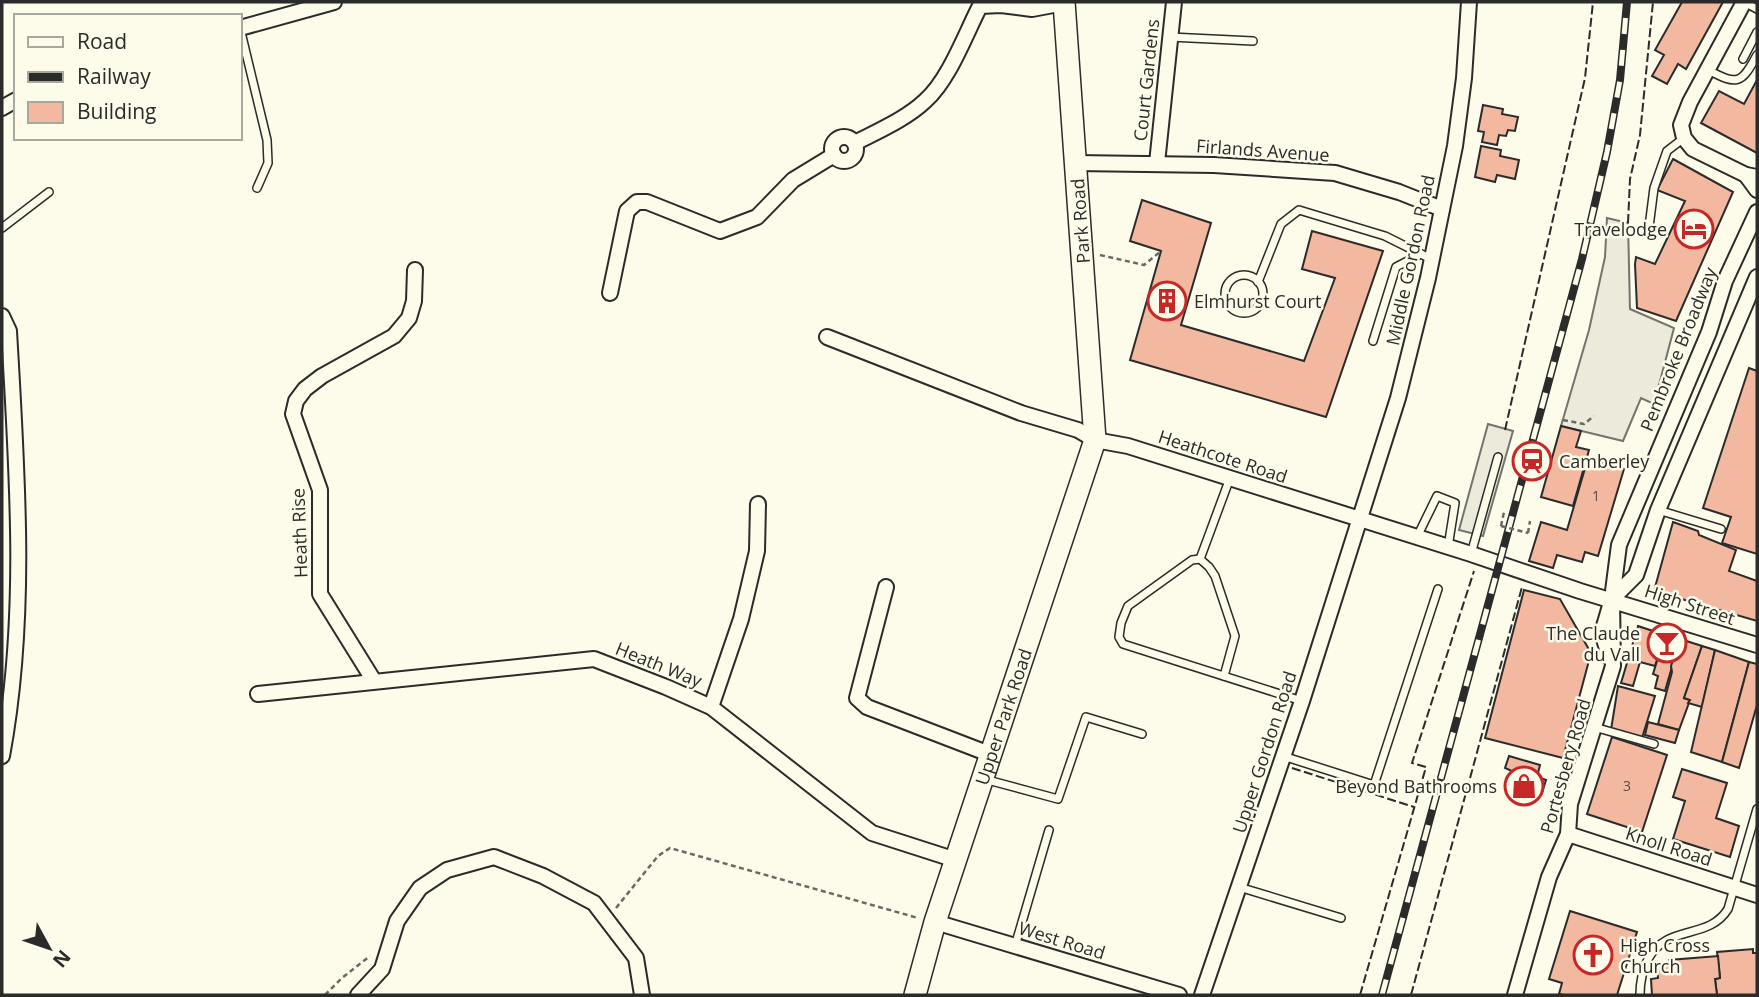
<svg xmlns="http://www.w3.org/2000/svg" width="1759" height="997" font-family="'Open Sans',sans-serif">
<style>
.parking{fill:#eceadb;stroke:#74746e;stroke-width:2}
.building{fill:#f2b8a0;stroke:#2b2b2b;stroke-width:2}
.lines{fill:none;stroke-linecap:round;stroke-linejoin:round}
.lane-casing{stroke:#2b2b2b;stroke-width:10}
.street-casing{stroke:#2b2b2b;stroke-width:18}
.secondary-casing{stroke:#2b2b2b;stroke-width:24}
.path{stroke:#6a6964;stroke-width:2.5;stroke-dasharray:5 3.5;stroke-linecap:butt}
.lane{stroke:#fdfbea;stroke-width:7}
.street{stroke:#fdfbea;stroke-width:14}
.secondary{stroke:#fdfbea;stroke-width:21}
.rail-casing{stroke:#2b2b2b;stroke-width:8}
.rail{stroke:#fdfbea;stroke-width:5;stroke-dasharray:16;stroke-linecap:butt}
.path-bridge{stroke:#6a6964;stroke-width:2.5;stroke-dasharray:5 3.5;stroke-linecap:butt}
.fence{stroke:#2b2b2b;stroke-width:2;stroke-dasharray:9 3.5;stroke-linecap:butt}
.labels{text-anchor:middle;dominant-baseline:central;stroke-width:5;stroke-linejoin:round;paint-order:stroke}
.number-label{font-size:14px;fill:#5d4e48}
.street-label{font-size:18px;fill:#2b2b2b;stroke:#fdfbea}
.poi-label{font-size:18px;fill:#2b2b2b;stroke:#fdfbea;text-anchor:end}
</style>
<rect width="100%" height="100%" fill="#fdfbea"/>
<g class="parking">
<polygon points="1607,218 1628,223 1630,309 1674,328 1654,404 1641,398 1623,441 1561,426 1589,330 1605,257"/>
<polygon points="1488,424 1513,431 1483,536 1459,530"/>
</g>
<g class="building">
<polygon points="1682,2 1723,2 1686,69 1678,64 1667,84 1652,76 1664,55 1655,50"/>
<polygon points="1757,80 1757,153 1701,123 1719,91 1744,104"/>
<polygon points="1483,105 1503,109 1502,114 1518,117 1515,131 1508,130 1506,136 1499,135 1497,145 1482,142 1484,132 1478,131"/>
<polygon points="1481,146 1501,150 1500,156 1519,160 1515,179 1497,175 1495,182 1475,177"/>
<polygon points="1673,159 1733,192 1676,321 1637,308 1635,264 1636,257 1655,264 1685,201 1657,190"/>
<polygon points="1142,200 1211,223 1181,325 1304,361 1335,278 1302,269 1312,231 1383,251 1326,417 1130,360 1161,251 1130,241"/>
<polygon points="1749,368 1757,371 1757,554 1722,543 1731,517 1703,508"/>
<polygon points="1561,426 1581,431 1576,447 1589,450 1573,506 1541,497"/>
<polygon points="1588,458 1624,469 1598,556 1585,552 1582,562 1557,555 1553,568 1529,561 1541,522 1567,530"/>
<polygon points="1673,522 1698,531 1699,535 1736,550 1729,571 1757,581 1757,621 1654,591"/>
<polygon points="1524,590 1560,599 1591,653 1563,758 1485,738"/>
<polygon points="1638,626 1665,635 1655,666 1640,662 1633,686 1621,683"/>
<polygon points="1665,635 1680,639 1665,691 1655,688 1658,676 1653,674"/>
<polygon points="1680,639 1702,646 1684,698 1690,700 1679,730 1658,724 1672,672 1671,666"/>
<polygon points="1702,646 1715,650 1702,707 1688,703 1690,700 1684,698"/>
<polygon points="1715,650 1749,662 1722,762 1691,752"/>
<polygon points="1749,662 1757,664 1757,705 1739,768 1722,762"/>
<polygon points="1618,686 1655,696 1642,738 1611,730"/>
<polygon points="1648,722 1679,730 1675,743 1645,735"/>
<polygon points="1612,737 1667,755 1642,832 1587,814"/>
<polygon points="1509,756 1540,765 1537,777 1546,780 1542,793 1509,783 1512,771 1505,768"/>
<polygon points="1682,769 1727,783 1716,818 1739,826 1730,857 1673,839 1685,801 1673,797"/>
<polygon points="1570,911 1637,932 1617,995 1564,995 1559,994 1562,983 1549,979"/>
<polygon points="1753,949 1753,953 1757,953 1757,995 1717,995 1715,979 1720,978 1717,952"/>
<polygon points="1718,956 1720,978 1715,979 1717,995 1652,995 1651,979 1658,978 1657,964 1669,963 1669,960"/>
</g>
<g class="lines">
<defs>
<g id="lane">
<polyline points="1744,2 1757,9"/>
<polyline points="240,28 267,140 268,163 257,188"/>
<polyline points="1170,37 1253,41"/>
<polyline points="1743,59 1757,32"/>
<path d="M1708,70C1737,85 1741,85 1757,55"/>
<polyline points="1649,227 1654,188 1667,151 1684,138"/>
<polyline points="2,228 49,192"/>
<circle cx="1244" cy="294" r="19"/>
<polyline points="1258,282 1281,224 1299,210 1385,236 1431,259"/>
<polyline points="1373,341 1396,267 1421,254"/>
<polyline points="1658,510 1721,529"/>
<polyline points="1417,537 1437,496 1455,503 1448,547"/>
<polyline points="1471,554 1498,457"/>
<polyline points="1200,559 1192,560 1128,606 1121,623 1119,637 1123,644 1302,701"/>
<polyline points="1200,559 1209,567 1215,576 1235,636 1224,676"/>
<polyline points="1200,559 1230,478"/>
<polyline points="1594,727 1654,744"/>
<polyline points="1283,756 1374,785 1438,589"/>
<polyline points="984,779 1058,799 1086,717 1142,734"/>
<polyline points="1239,887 1341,918"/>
<polyline points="1015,946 1049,830"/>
<path d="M1640,995C1640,981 1642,971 1648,959C1668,923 1708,941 1728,909L1757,809"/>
</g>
<g id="street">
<polyline points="1744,2 1690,102 1681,125 1684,138 1693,149 1746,175 1757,177"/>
<polyline points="240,28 334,2"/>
<polyline points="2,108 16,100"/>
<circle cx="844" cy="149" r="12"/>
<path d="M855,143C878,131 906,119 925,101C949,80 965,35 980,6L1001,5L1032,9L1064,3"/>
<polyline points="1076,163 1214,165 1335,173 1399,192 1442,209"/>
<polyline points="1157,163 1174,2"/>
<polyline points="1746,175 1757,190"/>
<polyline points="610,293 627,211 637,202 647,202 720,231 757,217 793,180 834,155"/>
<path d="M2,316L9,331C17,471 28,617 2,756"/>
<polyline points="827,337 1021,413 1078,430 1095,440 1128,446 1471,554 1580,591 1757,645"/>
<polyline points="886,587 857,698 867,707 992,755"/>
<polyline points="1610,658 1602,633 1612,599 1636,575 1658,510 1757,277"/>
<polyline points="374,681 320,594 320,490 293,414 296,401 305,389 322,376 394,336 409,318 414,301 415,270"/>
<polyline points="258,694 594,659 666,687 711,707 872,833 956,860"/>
<polyline points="711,707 741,619 757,551 758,504"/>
<polyline points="1568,834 1757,895"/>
<polyline points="935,922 1179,995"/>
<polyline points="358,995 382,969 397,921 420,888 447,870 494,857 543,876 594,903 636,958 642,995"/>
<polyline points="1202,995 1302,701 1398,398 1428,278 1455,146 1464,78 1469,2"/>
<polyline points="1515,995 1549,877 1568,834 1570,804 1613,666 1612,599 1619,545 1709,332 1725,281 1757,212"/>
</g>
<g id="secondary">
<path id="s1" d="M915,995L935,922L1095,440L1064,2"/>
</g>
</defs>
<use href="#lane" class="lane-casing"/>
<use href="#street" class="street-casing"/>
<use href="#secondary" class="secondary-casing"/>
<g class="path">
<polyline points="1100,255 1144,265 1161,251"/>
<polyline points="1563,420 1584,424 1594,416"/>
<polyline points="1501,526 1504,512"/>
<polyline points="1528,533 1530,521"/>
<polyline points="616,908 658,856 670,848 918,918"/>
<polyline points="325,995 342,978 370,956"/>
</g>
<use href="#lane" class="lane"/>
<use href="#street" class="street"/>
<use href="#secondary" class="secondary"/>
<defs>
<polyline id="rail" points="1382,995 1582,259 1607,152 1620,80 1627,2"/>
</defs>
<use href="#rail" class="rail-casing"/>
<use href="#rail" class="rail"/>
<polyline class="path-bridge" points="1501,526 1528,533"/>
<g class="fence">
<polyline points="1628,223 1630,179 1640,135 1653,2"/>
<polyline points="1505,430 1585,78 1593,2"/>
<polyline points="1292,768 1414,807"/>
<polyline points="1360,995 1426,767 1412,763 1474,571"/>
<polyline points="1411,995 1522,587"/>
</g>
</g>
<defs>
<symbol id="hotel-ring" viewBox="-11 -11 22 22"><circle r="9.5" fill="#fdfbea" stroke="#c62828" stroke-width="1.5"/><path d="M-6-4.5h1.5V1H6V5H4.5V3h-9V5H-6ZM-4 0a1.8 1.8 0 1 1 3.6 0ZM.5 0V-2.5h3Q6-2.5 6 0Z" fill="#c62828"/></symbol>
<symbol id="building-ring" viewBox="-11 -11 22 22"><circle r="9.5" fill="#fdfbea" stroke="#c62828" stroke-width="1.5"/><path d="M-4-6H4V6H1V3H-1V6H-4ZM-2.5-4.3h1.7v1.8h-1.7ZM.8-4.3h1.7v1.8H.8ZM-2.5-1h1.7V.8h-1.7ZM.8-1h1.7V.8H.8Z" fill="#c62828"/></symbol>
<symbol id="station-ring" viewBox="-11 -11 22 22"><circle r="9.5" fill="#fdfbea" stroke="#c62828" stroke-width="1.5"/><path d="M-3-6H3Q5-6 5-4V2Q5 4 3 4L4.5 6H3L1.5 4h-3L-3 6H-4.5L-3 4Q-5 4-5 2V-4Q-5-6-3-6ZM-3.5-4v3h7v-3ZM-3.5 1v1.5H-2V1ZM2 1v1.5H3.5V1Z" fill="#c62828"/></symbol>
<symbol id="bar-ring" viewBox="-11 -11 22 22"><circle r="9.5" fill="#fdfbea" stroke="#c62828" stroke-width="1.5"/><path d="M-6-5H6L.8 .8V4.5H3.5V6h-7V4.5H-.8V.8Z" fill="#c62828"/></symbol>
<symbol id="shop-ring" viewBox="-11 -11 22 22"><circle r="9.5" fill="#fdfbea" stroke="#c62828" stroke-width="1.5"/><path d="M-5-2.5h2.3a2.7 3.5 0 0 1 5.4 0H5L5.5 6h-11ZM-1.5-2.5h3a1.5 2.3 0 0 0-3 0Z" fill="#c62828"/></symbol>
<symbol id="church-ring" viewBox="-11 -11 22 22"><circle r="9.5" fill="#fdfbea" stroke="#c62828" stroke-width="1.5"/><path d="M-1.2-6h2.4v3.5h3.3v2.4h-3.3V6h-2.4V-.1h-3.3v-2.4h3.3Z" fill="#c62828"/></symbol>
</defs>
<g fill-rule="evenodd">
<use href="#hotel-ring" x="1672" y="207" width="44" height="44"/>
<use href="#building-ring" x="1145" y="279" width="44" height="44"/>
<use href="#station-ring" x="1510" y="439" width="44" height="44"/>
<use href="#bar-ring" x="1645" y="621" width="44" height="44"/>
<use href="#shop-ring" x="1502" y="764" width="44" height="44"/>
<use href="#church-ring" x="1571" y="933" width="44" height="44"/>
</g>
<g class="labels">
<g class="number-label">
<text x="1596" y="495">1</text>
<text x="1627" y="785">3</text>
</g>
<g class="street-label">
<text transform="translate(1146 80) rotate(-84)">Court Gardens</text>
<text transform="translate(1263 150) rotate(4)">Firlands Avenue</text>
<text transform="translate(1080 221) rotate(-94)">Park Road</text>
<text transform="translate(1410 260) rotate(-78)">Middle Gordon Road</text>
<text transform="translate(1678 349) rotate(-68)">Pembroke Broadway</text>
<text transform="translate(1223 456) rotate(18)">Heathcote Road</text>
<text transform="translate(299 533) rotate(-92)">Heath Rise</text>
<text transform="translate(1690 604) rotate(18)">High Street</text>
<text transform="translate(659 664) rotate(22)">Heath Way</text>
<text stroke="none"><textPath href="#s1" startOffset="292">Upper Park Road</textPath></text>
<text transform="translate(1264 752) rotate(-72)">Upper Gordon Road</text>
<text transform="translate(1565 766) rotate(-74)">Portesbery Road</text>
<text transform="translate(1669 846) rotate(18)">Knoll Road</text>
<text transform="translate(1062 940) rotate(17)">West Road</text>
</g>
<g class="poi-label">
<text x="1667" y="229">Travelodge</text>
<text x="1194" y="301" text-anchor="start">Elmhurst Court</text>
<text x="1559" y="461" text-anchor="start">Camberley</text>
<text x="1640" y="633">The Claude<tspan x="1640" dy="21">du Vall</tspan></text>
<text x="1497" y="786">Beyond Bathrooms</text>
<text x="1620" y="945" text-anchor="start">High Cross<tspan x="1620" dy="21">Church</tspan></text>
</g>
</g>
<rect width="1759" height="997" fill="none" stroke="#2b2b2b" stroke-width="7"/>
<rect x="14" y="14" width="228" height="126" fill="#fdfbea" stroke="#a9a89e" stroke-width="2"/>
<rect x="28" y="37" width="35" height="10" fill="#fdfbea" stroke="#a9a89e" stroke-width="2"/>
<text x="77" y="49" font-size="21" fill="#2b2b2b">Road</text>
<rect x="28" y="72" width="35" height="10" fill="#2b2b2b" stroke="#a9a89e" stroke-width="2"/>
<text x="77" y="84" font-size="21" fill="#2b2b2b">Railway</text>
<rect x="28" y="102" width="35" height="21" fill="#f2b8a0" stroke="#a9a89e" stroke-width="2"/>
<text x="77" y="119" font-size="21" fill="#2b2b2b">Building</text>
<g transform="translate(49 948) rotate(130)" stroke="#fdfbea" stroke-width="5" paint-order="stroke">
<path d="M0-5L12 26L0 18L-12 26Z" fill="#2b2b2b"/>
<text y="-10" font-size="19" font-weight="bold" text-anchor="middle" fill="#2b2b2b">N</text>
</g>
</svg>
